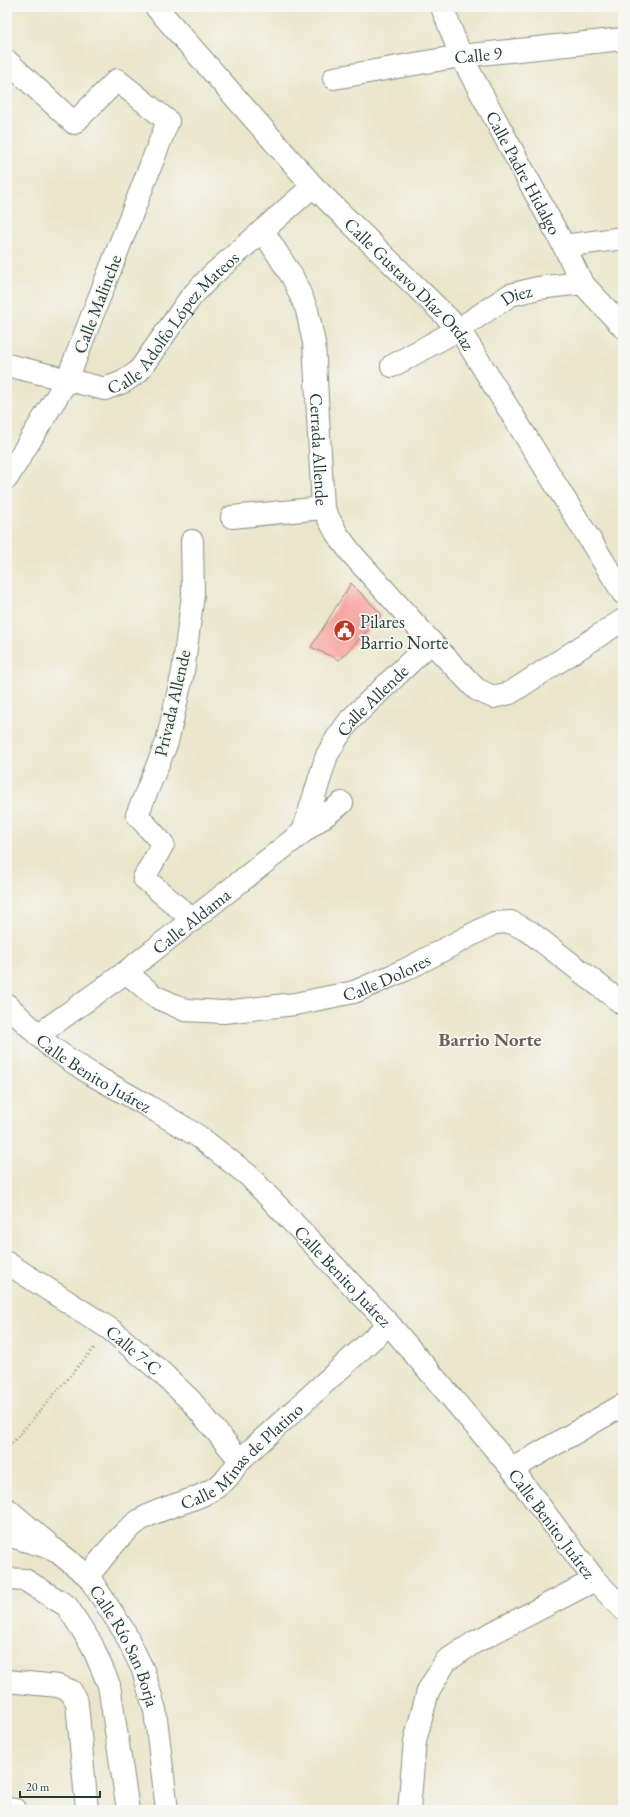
<svg xmlns="http://www.w3.org/2000/svg" width="630" height="1817" font-family="'EB Garamond',serif">
<style>
.building{fill:#f7a49e}
.lines{fill:none;stroke-linecap:round;stroke-linejoin:round}
.minor-casing{stroke:#859280;stroke-width:24}
.path{stroke:#859280;stroke-width:2.5;stroke-dasharray:1 3;stroke-linecap:butt}
.minor{stroke:#fff;stroke-width:22}
.labels{text-anchor:middle;dominant-baseline:central;stroke-width:3.5;stroke-linejoin:round;paint-order:stroke}
.street-label{font-size:18px;fill:#1f3d34;stroke:#f6f6f2}
.poi-label{font-size:18px;fill:#1f3d34;stroke:#f6f6f2;text-anchor:start}
.neighbourhood-label{font-size:19px;font-weight:bold;fill:#6b6159;stroke:#f6f6f2}
</style>
<rect width="100%" height="100%" fill="#f6f6f2"/>
<filter id="ink" filterUnits="userSpaceOnUse"><feTurbulence type="fractalNoise" baseFrequency=".025" numOctaves="2"/><feDisplacementMap in="SourceGraphic" scale="8" xChannelSelector="R" yChannelSelector="G"/><feConvolveMatrix kernelMatrix="1 2 1 2 8 2 1 2 1" color-interpolation-filters="sRGB"/></filter>
<filter id="wash" filterUnits="userSpaceOnUse"><feTurbulence type="fractalNoise" baseFrequency=".012" numOctaves="4" result="noise"/><feDisplacementMap in="SourceGraphic" scale="16" xChannelSelector="R" yChannelSelector="G"/><feGaussianBlur stdDeviation="0.9" result="paint"/><feColorMatrix in="noise" values="0 0 0 0 0 0 0 0 0 0 0 0 0 0 0 0 0 1.4 0 .05"/><feComposite in="paint" operator="in"/></filter>
<g filter="url(#wash)">
<rect width="100%" height="100%" fill="#ebe6cb"/>
<g id="blocks">
<polygon class="building" points="351,583 382,615 339,660 311,647"/>
</g>
</g>
<g filter="url(#ink)">
<use href="#blocks" fill-opacity="0" stroke="#859280" stroke-width="1"/>
<g class="lines">
<defs>
<g id="minor">
<path id="s1" d="M156,7L313,186L459,329L623,593"/>
<path id="s2" d="M442,7L461,56L564,246L582,283L623,327"/>
<polyline points="7,61 74,123 117,80 168,121 67,380 7,478"/>
<path id="s3" d="M334,78L461,56L623,39"/>
<path id="s4" d="M263,231L293,278L307,310L314,343L323,508L337,534L352,554L431,642"/>
<polyline points="564,246 623,238"/>
<path id="s5" d="M7,365L105,389L123,382L138,372L191,297L211,276L313,186"/>
<path id="s6" d="M392,366L459,329L510,295L538,288L582,283"/>
<polyline points="232,517 323,508"/>
<polyline points="192,541 193,594 183,672 167,742 137,815 163,844 144,878 193,920"/>
<path id="s7" d="M303,832L327,755L337,738L350,720L431,642L476,689L493,697L510,693L623,620"/>
<path id="s8" d="M126,972L154,996L185,1010L224,1012L295,1004L354,992L405,970L494,923L511,922L530,932L623,1004"/>
<path id="s9" d="M7,1005L52,1048L91,1074L148,1106L198,1136L248,1175L389,1324L512,1469L595,1580L623,1609"/>
<path id="s10" d="M38,1035L126,972L303,832L342,803"/>
<path id="s11" d="M7,1263L110,1329L161,1372L191,1401L240,1460"/>
<polyline points="512,1469 623,1405"/>
<polyline points="7,1509 47,1543"/>
<path id="s12" d="M7,1535L54,1549L88,1576L124,1631L143,1670L155,1710L167,1810"/>
<path id="s13" d="M88,1576C104,1557 119,1534 140,1520C166,1504 205,1501 226,1479C231,1474 235,1466 240,1460L389,1324"/>
<polyline points="7,1579 25,1580 67,1606 92,1645 109,1685 128,1810"/>
<polyline points="7,1681 58,1686 71,1691 77,1703 87,1810"/>
<polyline points="7,1809 15,1810"/>
<polyline points="409,1810 415,1741 428,1691 446,1661 475,1642 595,1580"/>
</g>
</defs>
<use href="#minor" class="minor-casing"/>
<polyline class="path" points="7,1449 94,1348"/>
<use href="#minor" class="minor"/>
</g>
</g>
<defs>
<symbol id="civic-disc" viewBox="-11 -11 22 22"><circle r="9.5" fill="#c8321e" stroke="#f6f6f2"/><path d="M-.6-6.5H3V-4.5H.6V-3L4-1V1h2V6H-6V1h2V-1L-.6-3ZM-1.2 2.5V6h2.4V2.5Z" fill="#fff"/></symbol>
</defs>
<g fill-rule="evenodd">
<use href="#civic-disc" x="332" y="618" width="25" height="25"/>
</g>
<g class="labels">
<g class="street-label">
<text stroke="none"><textPath href="#s3" startOffset="146">Calle 9</textPath></text>
<text stroke="none"><textPath href="#s2" startOffset="185">Calle Padre Hidalgo</textPath></text>
<text stroke="none"><textPath href="#s1" startOffset="376">Calle Gustavo Díaz Ordaz</textPath></text>
<text stroke="none"><textPath href="#s6" startOffset="144">Diez</textPath></text>
<text transform="translate(97 304) rotate(-69)">Calle Malinche</text>
<text stroke="none"><textPath href="#s5" startOffset="198">Calle Adolfo López Mateos</textPath></text>
<text stroke="none"><textPath href="#s4" startOffset="231">Cerrada Allende</textPath></text>
<text stroke="none"><textPath href="#s7" startOffset="152">Calle Allende</textPath></text>
<text transform="translate(172 703) rotate(-77)">Privada Allende</text>
<text stroke="none"><textPath href="#s10" startOffset="191">Calle Aldama</textPath></text>
<text stroke="none"><textPath href="#s8" startOffset="277">Calle Dolores</textPath></text>
<text stroke="none"><textPath href="#s9" startOffset="111">Calle Benito Juárez</textPath></text>
<text stroke="none"><textPath href="#s9" startOffset="435">Calle Benito Juárez</textPath></text>
<text stroke="none"><textPath href="#s11" startOffset="154">Calle 7-C</textPath></text>
<text stroke="none"><textPath href="#s13" startOffset="199">Calle Minas de Platino</textPath></text>
<text stroke="none"><textPath href="#s9" startOffset="759">Calle Benito Juárez</textPath></text>
<text stroke="none"><textPath href="#s12" startOffset="172">Calle Río San Borja</textPath></text>
</g>
<g class="poi-label">
<text x="360" y="621">Pilares<tspan x="360" dy="21">Barrio Norte</tspan></text>
</g>
<g class="neighbourhood-label">
<text x="490" y="1039">Barrio Norte</text>
</g>
</g>
<rect width="630" height="1817" fill="none" stroke="#f6f6f2" stroke-width="24"/>
<path d="M20 1791v6h80v-6" fill="none" stroke="#1f3d34" stroke-width="2"/>
<text x="26" y="1791" font-size="12" fill="#1f3d34" stroke="#f6f6f2" stroke-width="3" paint-order="stroke">20 m</text>
</svg>
